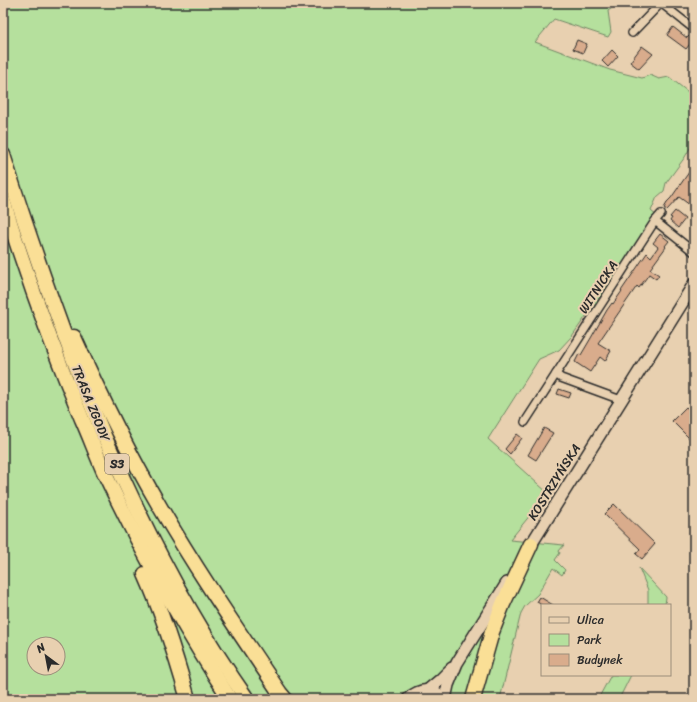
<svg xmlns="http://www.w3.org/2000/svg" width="697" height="702" font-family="Sriracha,sans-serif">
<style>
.green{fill:#b5e09d;stroke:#708664;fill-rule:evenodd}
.building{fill:#d9ac8c;stroke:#2b2b2b}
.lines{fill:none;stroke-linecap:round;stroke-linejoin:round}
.street-casing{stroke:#2b2b2b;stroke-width:10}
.secondary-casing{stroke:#2b2b2b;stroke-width:14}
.highway-casing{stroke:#2b2b2b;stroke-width:17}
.street{stroke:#e8d0b0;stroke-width:7}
.secondary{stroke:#e8d0b0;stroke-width:11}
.highway{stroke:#fadf96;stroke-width:14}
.labels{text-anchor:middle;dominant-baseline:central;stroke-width:4;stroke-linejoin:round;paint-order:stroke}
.shield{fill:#e8d0b0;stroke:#645c53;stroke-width:1}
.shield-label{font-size:12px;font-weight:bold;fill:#2b2b2b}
.street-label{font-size:13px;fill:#2b2b2b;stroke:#e8d0b0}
</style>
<rect width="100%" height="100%" fill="#e8d0b0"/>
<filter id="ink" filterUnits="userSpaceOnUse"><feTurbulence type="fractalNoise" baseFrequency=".025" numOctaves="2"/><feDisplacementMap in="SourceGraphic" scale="8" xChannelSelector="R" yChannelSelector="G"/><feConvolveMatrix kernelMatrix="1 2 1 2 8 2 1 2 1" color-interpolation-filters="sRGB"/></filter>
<g filter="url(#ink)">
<g class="green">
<path d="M3,3H619L608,11L611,32L608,37L554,19L535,42L610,70L642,78L650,75L659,79L669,77L692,95L694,99V141L685,157L666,183L664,191L657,197L651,211L657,216L572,336L559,350L539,359L488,439L548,493L510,540L564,545L559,551L560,553L555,560L565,570L562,575L553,568L538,594L525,606L521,613L500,699H3ZM34,644H58V668H34Z"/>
<polygon points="639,568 666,597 665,605 648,605 648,590"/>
<polygon points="611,675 631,675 619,699 598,699"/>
</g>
<g class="building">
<polygon points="673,27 687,38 689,36 694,39 686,49 667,35"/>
<polygon points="577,40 587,44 583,53 573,49"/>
<polygon points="642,46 653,54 639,69 630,62"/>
<polygon points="612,50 618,56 608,67 602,61"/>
<polygon points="694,165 694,208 679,197 667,210 664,208 667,203 666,203 671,198"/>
<polygon points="675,211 685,219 678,228 670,221 672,218 670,217"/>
<polygon points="660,234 669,241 665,246 666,247 650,269 659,275 656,279 649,274 639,288 637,286 598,343 611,351 605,361 600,357 590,372 575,362 579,354 581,355 591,338 607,310 612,303 613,304 622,291 621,291 647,253 651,257 658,247 653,243"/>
<polygon points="559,389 571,393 569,398 557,394"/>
<polygon points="686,407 694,414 694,443 672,421"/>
<polygon points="544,428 553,433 536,460 528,455"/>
<polygon points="517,434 522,438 510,454 505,449"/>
<polygon points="614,504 655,544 642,559 636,554 640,549 604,514"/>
<polygon points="540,597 553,605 542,605 537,602"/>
</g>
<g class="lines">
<defs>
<g id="street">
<polyline points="632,33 661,3 694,29"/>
<polyline points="655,221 694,252"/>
<polyline points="556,374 561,378 621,400"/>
<polyline points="525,422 655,221 661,214"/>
</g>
<g id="secondary">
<polyline points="527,551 694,284"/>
<polyline points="428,690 440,680 452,668"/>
<path d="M408,699C419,688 434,687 444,699"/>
<polyline points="445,699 448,685 457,663 507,583"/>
</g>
<g id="highway">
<path d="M3,155C63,343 132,536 247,699"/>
<path d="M3,200C26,274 52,347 82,419C90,437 97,456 105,474C142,552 183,627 230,699"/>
<path d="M74,337C100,395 128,452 160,507C197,571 239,632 280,693L285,699"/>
<path d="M145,574C163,614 176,657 188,699"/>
<polyline points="473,699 492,632 503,604 531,544"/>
</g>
</defs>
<use href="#street" class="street-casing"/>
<use href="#secondary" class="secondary-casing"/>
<use href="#highway" class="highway-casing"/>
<use href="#street" class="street"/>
<use href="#secondary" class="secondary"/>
<use href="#highway" class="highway"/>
</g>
</g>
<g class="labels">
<rect class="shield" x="105" y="454" width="24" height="20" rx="3"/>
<g class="shield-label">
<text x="117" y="464">S3</text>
</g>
<g class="street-label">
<text transform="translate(598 287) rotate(-57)">WITNICKA</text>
<text transform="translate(91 403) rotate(68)">TRASA ZGODY</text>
<text transform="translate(554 482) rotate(-58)">KOSTRZYŃSKA</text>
</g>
</g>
<rect width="697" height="702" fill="none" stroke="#e8d0b0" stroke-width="16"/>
<rect x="8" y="8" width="681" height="686" fill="none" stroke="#2b2b2b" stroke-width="1.5" filter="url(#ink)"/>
<rect x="541" y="604" width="130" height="72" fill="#e8d0b0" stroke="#9c8e7b"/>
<rect x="549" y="617" width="20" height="6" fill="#e8d0b0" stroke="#9c8e7b"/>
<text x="577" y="624" font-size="12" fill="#2b2b2b">Ulica</text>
<rect x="549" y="634" width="20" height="12" fill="#b5e09d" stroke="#9c8e7b"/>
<text x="577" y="644" font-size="12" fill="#2b2b2b">Park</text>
<rect x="549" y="654" width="20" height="12" fill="#d9ac8c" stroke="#9c8e7b"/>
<text x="577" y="664" font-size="12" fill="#2b2b2b">Budynek</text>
<g transform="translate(46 656) rotate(328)"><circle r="19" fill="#e8d0b0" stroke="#9c8e7b"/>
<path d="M0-3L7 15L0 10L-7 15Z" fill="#2b2b2b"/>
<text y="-6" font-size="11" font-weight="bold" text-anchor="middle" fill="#2b2b2b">N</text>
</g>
</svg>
